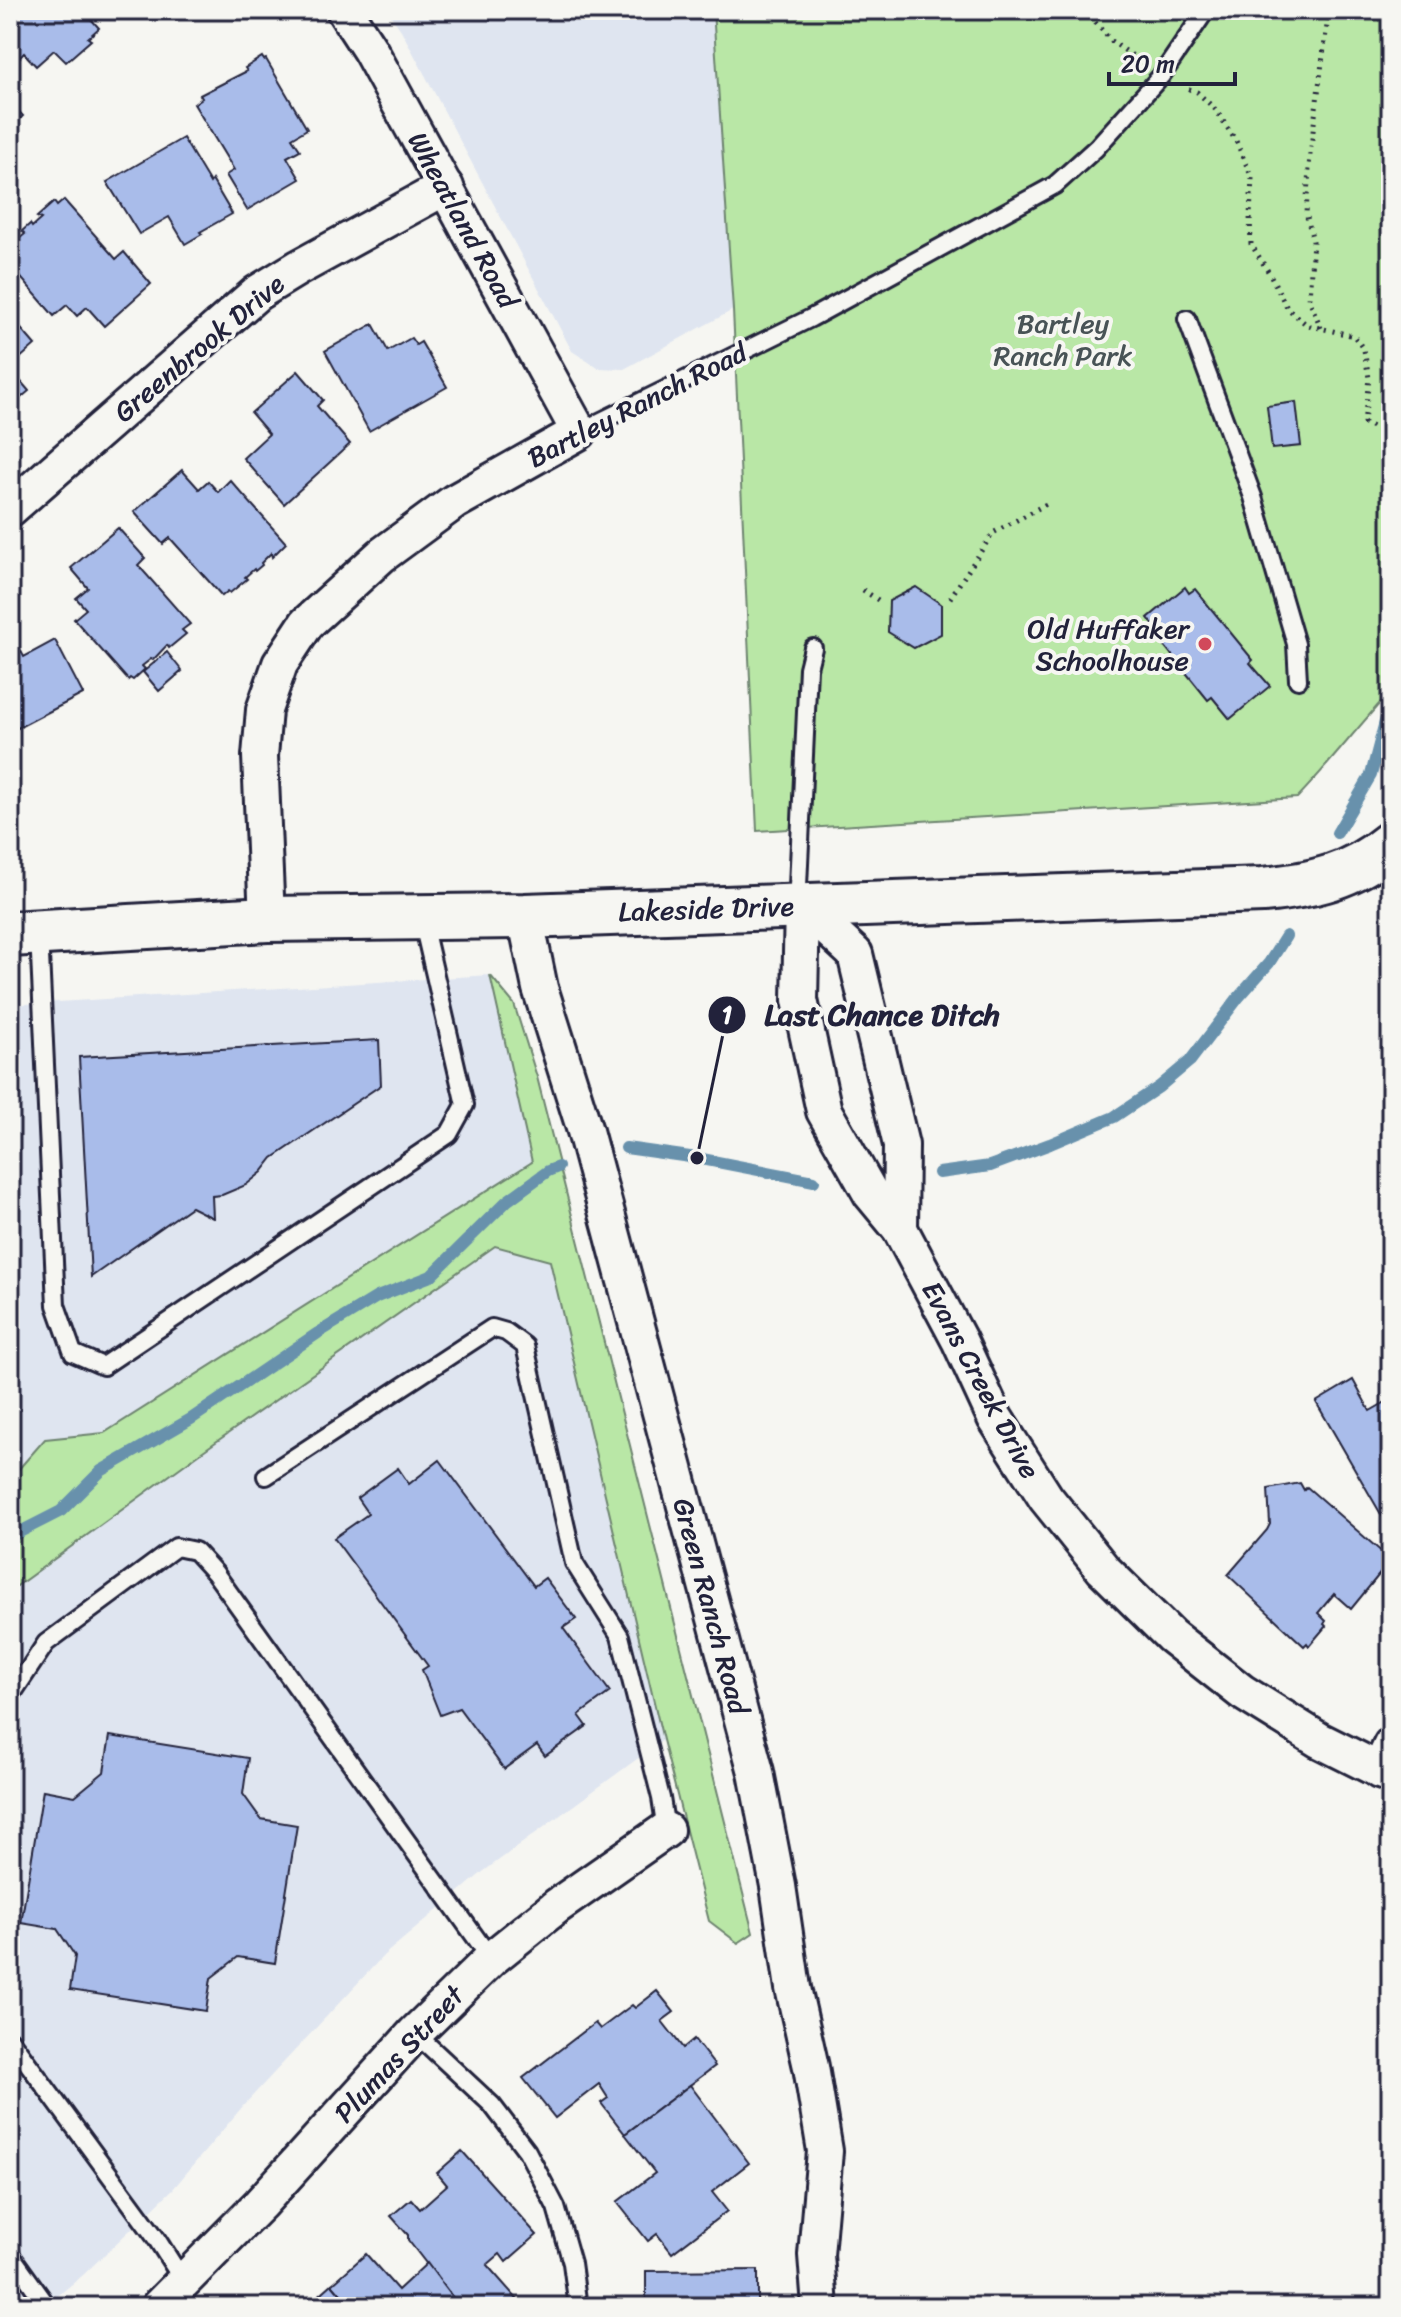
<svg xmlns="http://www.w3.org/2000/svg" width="1401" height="2317" font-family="Sriracha,sans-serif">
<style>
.built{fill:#dfe5f0}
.green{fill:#b9e7a6;stroke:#6e8470;stroke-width:2}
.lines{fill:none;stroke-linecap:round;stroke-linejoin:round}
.stream{stroke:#6791ac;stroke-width:12}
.building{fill:#a9bcea;stroke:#22223b;stroke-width:2}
.lane-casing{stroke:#22223b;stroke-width:22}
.street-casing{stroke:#22223b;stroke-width:40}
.secondary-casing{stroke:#22223b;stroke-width:50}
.path{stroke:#22223b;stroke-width:5;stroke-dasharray:2 6;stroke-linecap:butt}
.lane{stroke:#f6f6f2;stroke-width:16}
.street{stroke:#f6f6f2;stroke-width:34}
.secondary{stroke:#f6f6f2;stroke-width:44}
.poi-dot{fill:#d1495b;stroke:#f6f6f2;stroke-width:3}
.labels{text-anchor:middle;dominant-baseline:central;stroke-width:8;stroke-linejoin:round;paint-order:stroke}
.street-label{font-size:28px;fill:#22223b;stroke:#f6f6f2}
.park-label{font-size:28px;fill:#485356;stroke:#f6f6f2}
.poi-label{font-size:28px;fill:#22223b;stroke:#f6f6f2;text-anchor:end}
.leader{fill:none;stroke:#22223b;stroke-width:3}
.callout-dot{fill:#22223b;stroke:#f6f6f2;stroke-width:3}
.mark-label{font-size:24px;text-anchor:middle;font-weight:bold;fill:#fff}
.callout-label{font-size:30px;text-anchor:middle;font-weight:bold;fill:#22223b;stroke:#f6f6f2;stroke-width:8;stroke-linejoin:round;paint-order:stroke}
</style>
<rect width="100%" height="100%" fill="#f6f6f2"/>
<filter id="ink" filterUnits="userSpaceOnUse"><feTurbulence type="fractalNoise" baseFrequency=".0125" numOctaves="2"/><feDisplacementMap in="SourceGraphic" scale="16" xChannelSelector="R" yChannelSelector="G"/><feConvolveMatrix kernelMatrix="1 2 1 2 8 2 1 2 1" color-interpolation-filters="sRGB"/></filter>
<g filter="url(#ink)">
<g class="built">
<polygon points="387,10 713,10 733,310 624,369 598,368 572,351 401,30"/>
<polygon points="490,975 532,1162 104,1433 45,1439 10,1479 10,1005"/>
<polygon points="495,1246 550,1261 663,1740 484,1871 384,1955 243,2106 173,2189 82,2276 44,2307 10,2307 10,1591 203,1451"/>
</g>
<g class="green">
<path d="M713,10H1391V691C1358,726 1330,764 1297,798L757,831L733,310Z"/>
<polygon points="490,975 514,1004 537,1077 753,1933 738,1943 709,1921 663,1740 550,1261 495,1246 203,1451 10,1591 10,1479 45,1439 104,1433 532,1162"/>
</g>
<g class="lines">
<g class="stream">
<polyline points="1337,833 1371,775 1391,699"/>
<polyline points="626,1148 697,1158 814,1181"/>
<polyline points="939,1173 990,1166 1050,1144 1114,1117 1159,1087 1190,1061 1238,998 1269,963 1286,936"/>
<polyline points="10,1537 61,1511 101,1471 191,1419 318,1333 377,1297 431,1276 507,1201 548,1171 558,1167"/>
</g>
</g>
<g class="building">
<polygon points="10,10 83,10 99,28 88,38 91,40 66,62 54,50 36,66 24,53 18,59 10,51"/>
<polygon points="125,10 141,10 132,18"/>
<polygon points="262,57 264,60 266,59 307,129 292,138 300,150 287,157 300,179 247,210 226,175 234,170 194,104 202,98 200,95 247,71 245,68"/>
<polygon points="10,102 23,116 10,128"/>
<polygon points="183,138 210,183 212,180 232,214 200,232 202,234 185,244 169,217 139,234 107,182"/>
<polygon points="64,200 116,259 124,252 151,284 104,326 87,307 77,316 67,305 54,316 10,265 10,243 13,244 25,234 22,231 30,224 32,227 41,219 37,217 54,202 57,206"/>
<polygon points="10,316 35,345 10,367"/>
<polygon points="373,324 388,351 411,338 416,345 421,342 447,387 369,431 325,351"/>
<polygon points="10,369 29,391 10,407"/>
<polygon points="298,371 323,400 317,406 350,444 284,504 243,458 269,434 251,413"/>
<polygon points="1296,402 1301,446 1272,449 1267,406"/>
<polygon points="182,470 199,489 208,481 218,492 230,480 286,543 272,557 271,553 261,563 262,565 255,571 254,569 245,577 247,579 230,593 228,591 222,596 170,538 163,544 134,512"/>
<polygon points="118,528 145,558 138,565 190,624 182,630 186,634 169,648 167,645 153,660 151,659 142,666 145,669 133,680 130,678 128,680 74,619 86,609 76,598 88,588 71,568"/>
<polygon points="916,587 941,604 941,634 914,648 888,632 889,601"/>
<polygon points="1185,587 1189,593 1195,589 1253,660 1250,663 1270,686 1230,719 1212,697 1208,700 1150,628 1153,624 1148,618"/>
<polygon points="10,630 24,657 55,640 83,694 10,732"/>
<polygon points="167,652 182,671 159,691 143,672"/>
<polygon points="379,1040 381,1085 273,1158 262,1172 246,1185 222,1195 212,1196 213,1218 191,1207 91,1277 79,1057"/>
<polygon points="1353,1380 1370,1411 1391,1399 1391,1511 1382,1516 1316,1402"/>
<polygon points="440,1460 534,1586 545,1578 576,1619 563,1628 610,1692 579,1715 587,1726 545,1756 537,1745 504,1769 459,1708 440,1715 422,1670 428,1666 334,1538 368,1514 357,1498 398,1468 409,1484"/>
<polygon points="1300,1483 1304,1490 1307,1487 1391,1560 1351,1609 1334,1594 1318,1613 1326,1621 1324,1624 1326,1626 1309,1646 1307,1643 1304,1646 1228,1575 1267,1530 1270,1524 1268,1489"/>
<polygon points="110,1736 248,1758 243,1794 261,1819 297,1825 275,1963 238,1957 211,1978 206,2011 70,1990 75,1956 57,1929 21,1923 43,1790 75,1796 104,1772"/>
<polygon points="657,1991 674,2012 662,2021 683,2048 694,2039 715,2066 625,2134 601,2103 608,2098 599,2084 555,2118 523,2078 595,2023 600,2029 632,2005 635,2008"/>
<polygon points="690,2085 749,2163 712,2192 727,2211 672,2253 657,2234 648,2241 617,2202 655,2173 625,2134"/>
<polygon points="462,2151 537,2235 506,2262 500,2254 487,2265 524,2307 460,2307 408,2240 408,2235 391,2216 411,2199 420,2209 447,2185 437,2173"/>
<polygon points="366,2254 398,2290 427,2263 460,2307 352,2307 332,2284"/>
<polygon points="758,2270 758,2304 745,2304 745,2307 646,2307 646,2271"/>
<polygon points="332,2284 352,2307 306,2307"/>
</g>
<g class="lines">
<defs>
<g id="lane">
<polyline points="1187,319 1253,497 1296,644 1298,680"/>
<polyline points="579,432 811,318 1055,185 1096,148 1161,76 1206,10"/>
<polyline points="802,904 798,886 808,668 813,648"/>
<polyline points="39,933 56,1305 73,1353 103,1366 449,1134 465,1105 422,919"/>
<polyline points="266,1476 492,1328 506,1332 525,1346 574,1563 620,1636 661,1798 666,1830"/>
<polyline points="10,1697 46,1643 176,1547 195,1551 215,1573 491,1959"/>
<polyline points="415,2033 492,2105 527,2151 556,2207 572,2263 578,2307"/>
<polyline points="10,2039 156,2238 184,2282"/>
<polyline points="10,2254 48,2307"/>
</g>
<g id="street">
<polyline points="10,509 257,293 298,268 446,187"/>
<polyline points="802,905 800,1000 824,1111 871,1194 900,1229 959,1340 995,1418 1046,1498 1103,1569 1171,1636 1242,1692 1319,1740 1391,1776"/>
<polyline points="802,905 855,954 901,1145 900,1229"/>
<polyline points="525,916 540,988 585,1131 756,1772 778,1886 793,1988 811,2067 825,2151 816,2255 820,2307"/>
<polyline points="267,919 260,756 264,710 280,664 307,623 382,555 454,502 579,432 370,50 344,10"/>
<polyline points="1379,1771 1391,1745"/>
<polyline points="158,2307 260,2204 415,2033 491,1959 557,1906 666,1830"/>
</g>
<path id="secondary" d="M10,934L267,919L525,916L1263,890C1313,885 1351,877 1391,844"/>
</defs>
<use href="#lane" class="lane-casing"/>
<use href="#street" class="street-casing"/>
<use href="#secondary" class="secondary-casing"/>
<g class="path">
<polyline points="1085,10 1111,41 1139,60"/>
<polyline points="1189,89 1197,92 1216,110 1236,141 1252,178 1250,216 1251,244 1271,276 1287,308 1307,325 1354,336 1364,350 1369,378 1364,423 1391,435"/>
<polyline points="1321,328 1309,299 1313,241 1306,213 1310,154 1329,10"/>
<polyline points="863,590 881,602"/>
<polyline points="950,598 993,533 1048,503"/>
</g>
<use href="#lane" class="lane"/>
<use href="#street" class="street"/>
<use href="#secondary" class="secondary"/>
</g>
</g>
<circle class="poi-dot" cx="1205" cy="644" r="8"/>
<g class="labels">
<g class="street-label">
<text transform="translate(463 220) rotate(61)">Wheatland Road</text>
<text transform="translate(199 348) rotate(-40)">Greenbrook Drive</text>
<text transform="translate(637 405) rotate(-27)">Bartley Ranch Road</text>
<text transform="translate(706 909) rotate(-2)">Lakeside Drive</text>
<text transform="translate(981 1380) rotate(62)">Evans Creek Drive</text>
<text transform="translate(711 1606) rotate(75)">Green Ranch Road</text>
<text transform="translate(399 2054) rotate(-47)">Plumas Street</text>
</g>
<g class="park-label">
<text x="1063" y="323">Bartley<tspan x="1063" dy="32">Ranch Park</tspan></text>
</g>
<g class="poi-label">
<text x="1189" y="628">Old Huffaker<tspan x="1189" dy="32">Schoolhouse</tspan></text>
</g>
</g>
<path class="leader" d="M697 1158L727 1015"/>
<g class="callout-dot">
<circle cx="697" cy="1158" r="8"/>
<circle cx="727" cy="1015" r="20"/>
</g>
<g class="mark-label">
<text x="727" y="1023">1</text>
</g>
<g class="callout-label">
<text x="882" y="1025">Last Chance Ditch</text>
</g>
<rect width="1401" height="2317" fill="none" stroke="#f6f6f2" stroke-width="40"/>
<rect x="20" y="20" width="1361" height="2277" fill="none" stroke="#22223b" stroke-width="3" filter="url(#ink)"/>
<path d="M1109 72v12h126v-12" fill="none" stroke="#22223b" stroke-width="4"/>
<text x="1121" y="72" font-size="24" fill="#22223b" stroke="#f6f6f2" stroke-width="6" paint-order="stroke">20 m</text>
</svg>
